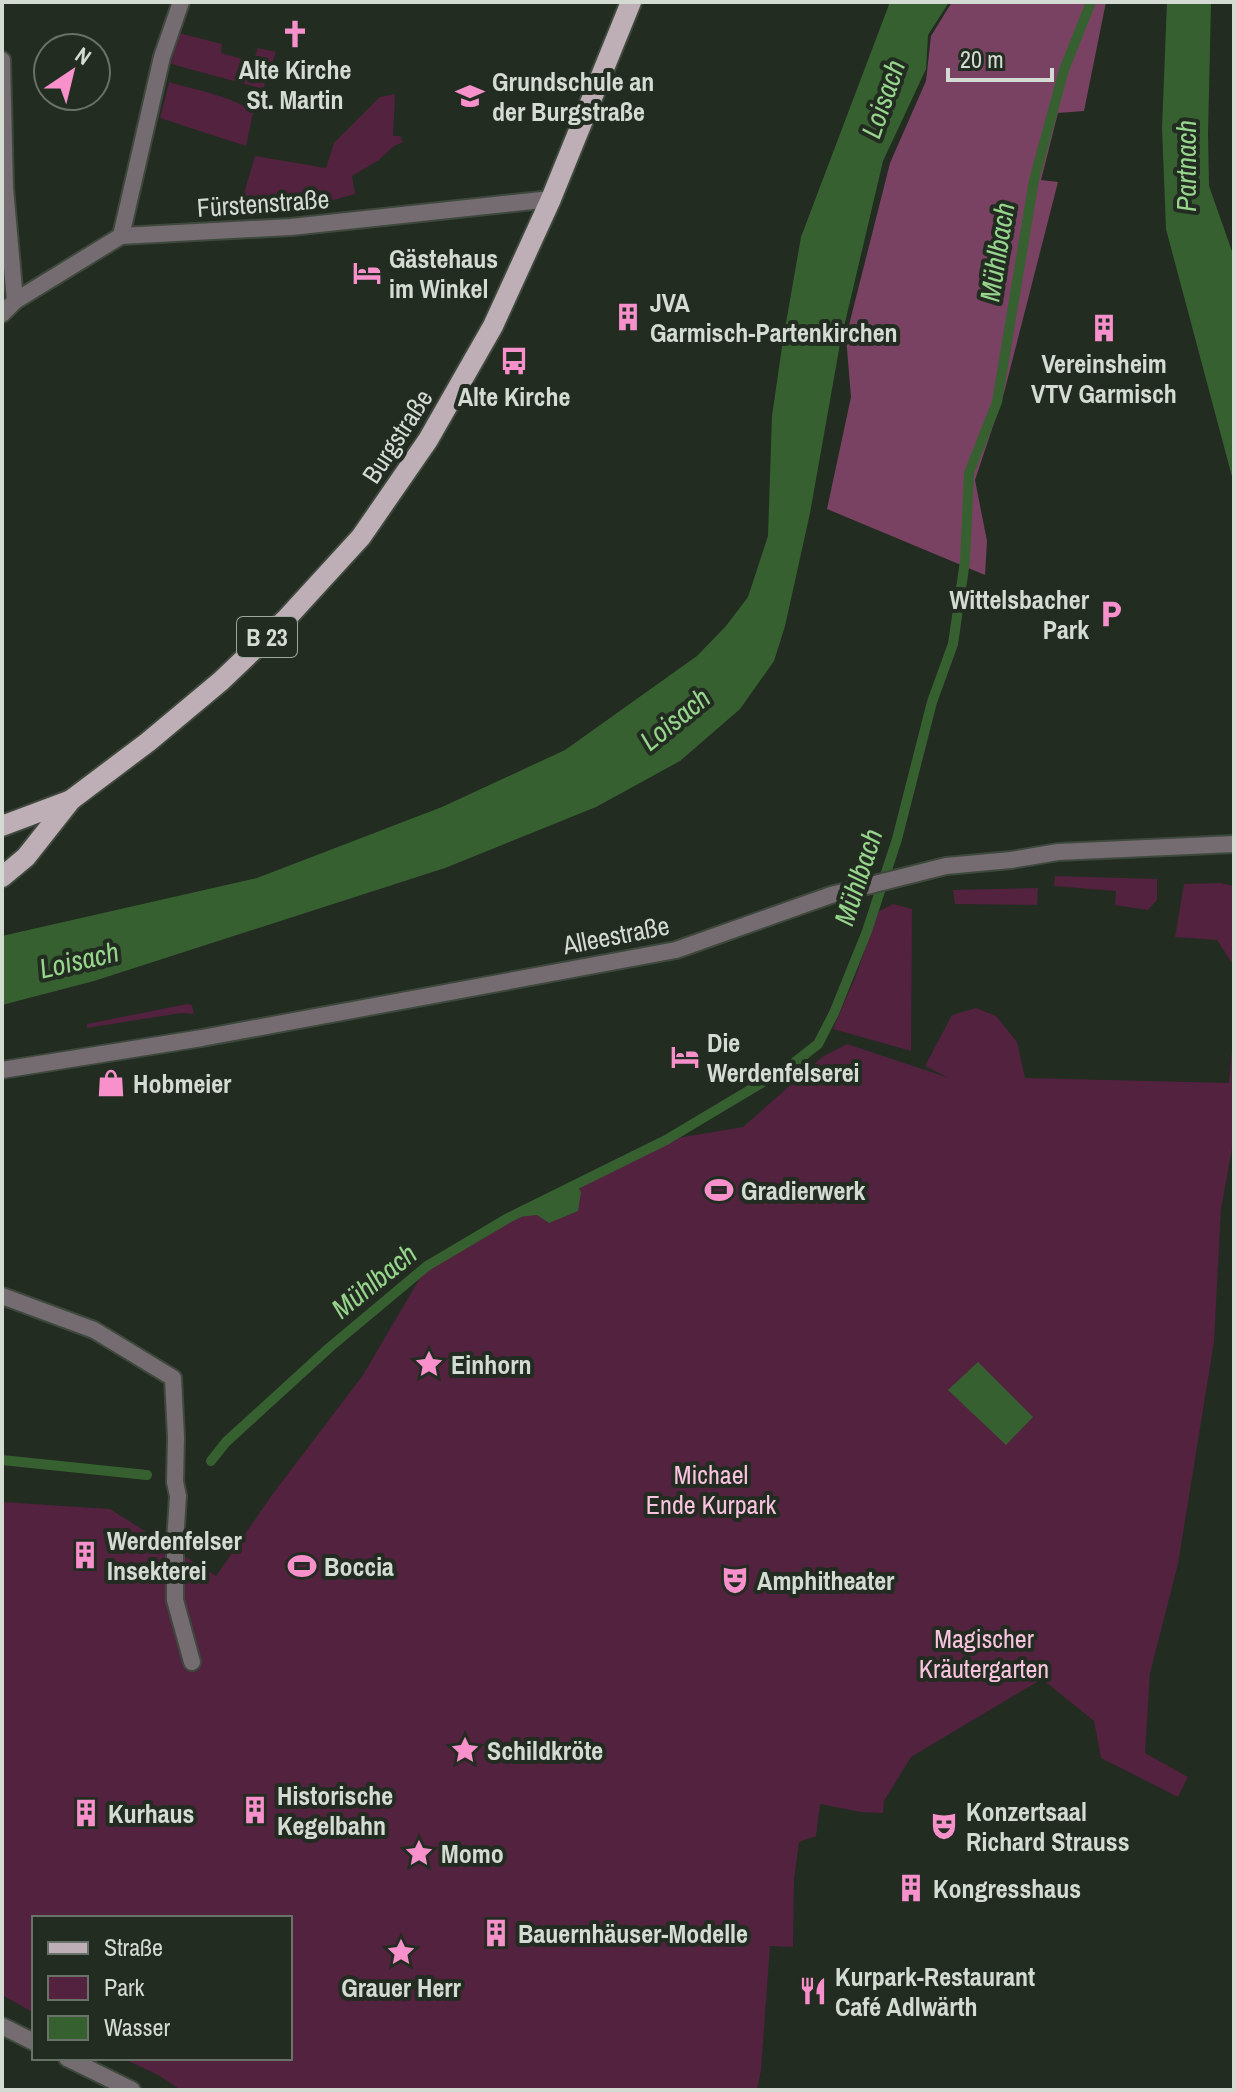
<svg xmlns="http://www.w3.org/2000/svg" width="1236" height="2092" font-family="'Archivo Narrow',sans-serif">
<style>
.green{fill:#52223f}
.forest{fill:#7a4262}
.water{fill:#376031}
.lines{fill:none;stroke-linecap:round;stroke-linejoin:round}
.stream{stroke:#376031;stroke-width:10}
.minor-casing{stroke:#3e483d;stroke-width:20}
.tertiary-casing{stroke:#3e483d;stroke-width:20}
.primary-casing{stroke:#3e483d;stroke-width:24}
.minor{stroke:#746c70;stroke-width:16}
.tertiary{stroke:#746c70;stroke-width:16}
.primary{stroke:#beaeb6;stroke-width:20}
.labels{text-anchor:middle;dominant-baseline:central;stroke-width:8;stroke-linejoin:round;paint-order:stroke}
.shield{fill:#222c21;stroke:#9fa69e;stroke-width:2}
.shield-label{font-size:24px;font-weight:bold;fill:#d4dbd3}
.poi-label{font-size:26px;font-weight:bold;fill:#d4dbd3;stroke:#222c21;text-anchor:start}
.street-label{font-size:26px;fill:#d4dbd3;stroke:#222c21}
.park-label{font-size:26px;fill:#fac4e0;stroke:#222c21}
.water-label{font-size:28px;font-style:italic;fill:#97d58d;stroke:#222c21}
</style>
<rect width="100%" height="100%" fill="#222c21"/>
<g class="green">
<polygon points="179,33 222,44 221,53 253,62 258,48 276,52 263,89 171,64"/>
<path d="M169,82C189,88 242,99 253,113L246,146L160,118Z"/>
<polygon points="395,94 393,136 400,136 403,142 394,146 379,160 352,176 355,194 287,213 240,207 255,156 326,168 334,143 380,97"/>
<polygon points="1055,876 1157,879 1157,900 1148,910 1115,905 1116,891 1054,886"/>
<polygon points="1220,883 1234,886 1234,966 1217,940 1175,937 1184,884"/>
<polygon points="1038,888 1037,905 955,904 953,890"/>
<polygon points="893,904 912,909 911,1051 833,1029 855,978 878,912"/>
<polygon points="187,1004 192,1005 194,1014 181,1013 87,1028 87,1024"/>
<polygon points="976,1008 996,1016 1017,1042 1025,1078 1229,1083 1234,1025 1234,1138 1221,1209 1214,1342 1178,1564 1150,1673 1145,1753 1188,1777 1178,1797 1101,1758 1094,1721 1042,1679 911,1757 884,1801 883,1813 861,1812 820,1804 816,1836 799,1842 794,1880 793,1947 770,1946 761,2070 757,2090 181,2090 158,2075 122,2058 290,2058 290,1918 34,1918 34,2013 2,1995 2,1502 110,1509 216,1576 272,1495 363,1375 427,1266 508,1218 666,1140 743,1127 822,1057 847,1044 949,1078 925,1066 952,1015"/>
</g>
<polygon class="forest" points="952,2 1106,2 1084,111 1058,113 1041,180 1058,182 1004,393 975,480 987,541 985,575 827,509 851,397 846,337 890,163 926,81 931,36"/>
<g class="water">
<polygon points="890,2 949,2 928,35 926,69 883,161 840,344 810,513 785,626 774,661 740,709 680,761 596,807 445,868 94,981 2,1005 2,936 257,878 442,807 565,750 697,656 726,626 748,597 768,536 772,416 783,340 801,237"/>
<polygon points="1167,2 1211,2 1208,134 1209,186 1234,257 1234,484 1166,229 1162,128"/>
<polygon points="576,1184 581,1192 578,1211 549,1223 537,1215 508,1218"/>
<polygon points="978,1362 1033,1417 1006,1445 948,1390"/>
</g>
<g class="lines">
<g class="stream">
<polyline points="2,1460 147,1475"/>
<polyline points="211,1461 226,1442 329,1348 427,1266 508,1218 666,1140 790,1066 818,1044 834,1013 867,931 897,839 932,702 953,644 965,561 969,473 997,402 1034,180 1064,70 1091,2"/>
</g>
<defs>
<g id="minor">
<polyline points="2,60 5,188 15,301"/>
<polyline points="121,236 162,57 181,2"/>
<polyline points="2,314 15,301 121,236 291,227 551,199"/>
<polyline points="2,1296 94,1330 173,1378 176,1438 175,1482 178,1496 175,1542 175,1600 192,1662"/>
<polyline points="2,2026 34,2042"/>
<polyline points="67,2058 132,2090"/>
</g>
<polyline id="tertiary" points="2,1070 202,1038 676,950 831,895 946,866 1011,860 1058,852 1234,844"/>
<g id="primary">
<polyline points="2,826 71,800"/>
<polyline points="2,877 26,857 71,800 148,742 221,681 286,619 361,537 428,440 493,326 551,199 631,2"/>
</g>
</defs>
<use href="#minor" class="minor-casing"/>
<use href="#tertiary" class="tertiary-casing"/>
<use href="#primary" class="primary-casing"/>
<use href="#minor" class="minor"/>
<use href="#tertiary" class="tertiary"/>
<use href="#primary" class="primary"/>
</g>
<defs>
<symbol id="church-bare" viewBox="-9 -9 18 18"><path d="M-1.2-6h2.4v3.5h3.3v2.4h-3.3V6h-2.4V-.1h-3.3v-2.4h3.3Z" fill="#f890cb" stroke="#222c21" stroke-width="2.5" paint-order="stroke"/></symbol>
<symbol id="school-bare" viewBox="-9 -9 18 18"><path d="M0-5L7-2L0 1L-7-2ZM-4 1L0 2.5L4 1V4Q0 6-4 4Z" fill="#f890cb" stroke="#222c21" stroke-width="2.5" paint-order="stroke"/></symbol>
<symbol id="hotel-bare" viewBox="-9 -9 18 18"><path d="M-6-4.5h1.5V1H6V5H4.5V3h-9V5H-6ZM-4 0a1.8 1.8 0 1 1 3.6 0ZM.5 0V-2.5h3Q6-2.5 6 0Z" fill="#f890cb" stroke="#222c21" stroke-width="2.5" paint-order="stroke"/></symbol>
<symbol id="building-bare" viewBox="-9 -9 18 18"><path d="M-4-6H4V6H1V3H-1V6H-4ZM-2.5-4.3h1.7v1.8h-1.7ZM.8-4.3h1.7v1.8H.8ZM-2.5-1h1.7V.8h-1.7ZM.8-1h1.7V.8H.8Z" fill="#f890cb" stroke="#222c21" stroke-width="2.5" paint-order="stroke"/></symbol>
<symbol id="bus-bare" viewBox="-9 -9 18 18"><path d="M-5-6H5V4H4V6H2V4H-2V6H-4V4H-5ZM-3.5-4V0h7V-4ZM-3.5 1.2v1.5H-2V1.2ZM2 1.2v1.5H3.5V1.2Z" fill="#f890cb" stroke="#222c21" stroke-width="2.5" paint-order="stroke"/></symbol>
<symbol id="parking-bare" viewBox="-9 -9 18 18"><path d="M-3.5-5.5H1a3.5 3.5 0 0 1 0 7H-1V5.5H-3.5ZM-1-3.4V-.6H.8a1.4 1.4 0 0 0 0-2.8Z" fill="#f890cb" stroke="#222c21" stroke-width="2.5" paint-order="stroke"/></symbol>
<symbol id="shop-bare" viewBox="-9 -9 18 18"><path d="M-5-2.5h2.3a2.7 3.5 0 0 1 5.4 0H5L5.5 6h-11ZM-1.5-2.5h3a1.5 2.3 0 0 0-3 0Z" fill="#f890cb" stroke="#222c21" stroke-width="2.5" paint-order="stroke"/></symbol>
<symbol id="stadium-bare" viewBox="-9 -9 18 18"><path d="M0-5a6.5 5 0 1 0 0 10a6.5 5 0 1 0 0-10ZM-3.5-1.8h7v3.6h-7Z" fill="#f890cb" stroke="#222c21" stroke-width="2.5" paint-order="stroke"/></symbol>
<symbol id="sight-bare" viewBox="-9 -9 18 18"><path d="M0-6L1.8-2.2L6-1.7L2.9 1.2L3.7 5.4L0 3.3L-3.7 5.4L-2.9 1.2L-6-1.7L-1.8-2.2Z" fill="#f890cb" stroke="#222c21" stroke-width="2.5" paint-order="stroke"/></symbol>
<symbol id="theatre-bare" viewBox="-9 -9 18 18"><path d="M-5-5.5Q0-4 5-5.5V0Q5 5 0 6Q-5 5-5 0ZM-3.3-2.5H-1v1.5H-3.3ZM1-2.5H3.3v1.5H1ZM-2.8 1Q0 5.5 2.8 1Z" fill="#f890cb" stroke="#222c21" stroke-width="2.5" paint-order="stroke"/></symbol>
<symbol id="restaurant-bare" viewBox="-9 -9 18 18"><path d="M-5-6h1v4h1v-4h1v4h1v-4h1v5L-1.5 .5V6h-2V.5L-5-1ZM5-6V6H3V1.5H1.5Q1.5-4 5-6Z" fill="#f890cb" stroke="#222c21" stroke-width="2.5" paint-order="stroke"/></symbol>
</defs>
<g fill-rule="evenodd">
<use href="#church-bare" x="275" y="14" width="40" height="40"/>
<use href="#school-bare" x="450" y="76" width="40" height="40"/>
<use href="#hotel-bare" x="347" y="253" width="40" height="40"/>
<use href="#building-bare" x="608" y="297" width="40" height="40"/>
<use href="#building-bare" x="1084" y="308" width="40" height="40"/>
<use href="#bus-bare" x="494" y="341" width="40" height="40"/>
<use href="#parking-bare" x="1091" y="594" width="40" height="40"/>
<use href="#hotel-bare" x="665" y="1037" width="40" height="40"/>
<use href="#shop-bare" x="91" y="1063" width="40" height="40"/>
<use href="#stadium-bare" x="699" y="1170" width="40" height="40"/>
<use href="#sight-bare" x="409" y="1344" width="40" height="40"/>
<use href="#building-bare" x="65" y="1535" width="40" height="40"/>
<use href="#stadium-bare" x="282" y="1546" width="40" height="40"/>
<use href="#theatre-bare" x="715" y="1560" width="40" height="40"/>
<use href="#sight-bare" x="445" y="1730" width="40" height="40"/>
<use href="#building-bare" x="235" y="1790" width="40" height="40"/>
<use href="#building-bare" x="66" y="1793" width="40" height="40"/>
<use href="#theatre-bare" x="924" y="1806" width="40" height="40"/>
<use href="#sight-bare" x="399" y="1833" width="40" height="40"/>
<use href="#building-bare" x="891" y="1868" width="40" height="40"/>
<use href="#building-bare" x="476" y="1913" width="40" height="40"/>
<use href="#sight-bare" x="381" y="1932" width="40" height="40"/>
<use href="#restaurant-bare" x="793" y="1971" width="40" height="40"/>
</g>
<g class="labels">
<rect class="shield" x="237" y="617" width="60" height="40" rx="6"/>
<g class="shield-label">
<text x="267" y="637">B 23</text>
</g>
<g class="poi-label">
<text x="295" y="69" text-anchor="middle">Alte Kirche<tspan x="295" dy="30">St. Martin</tspan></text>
<text x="492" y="81">Grundschule an<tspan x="492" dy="30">der Burgstraße</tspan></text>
<text x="389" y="258">Gästehaus<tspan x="389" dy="30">im Winkel</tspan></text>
<text x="650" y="302">JVA<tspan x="650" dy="30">Garmisch-Partenkirchen</tspan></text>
<text x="1104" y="363" text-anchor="middle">Vereinsheim<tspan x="1104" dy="30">VTV Garmisch</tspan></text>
<text x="514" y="396" text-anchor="middle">Alte Kirche</text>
<text x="1089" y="599" text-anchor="end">Wittelsbacher<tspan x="1089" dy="30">Park</tspan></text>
<text x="707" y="1042">Die<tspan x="707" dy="30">Werdenfelserei</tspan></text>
<text x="133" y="1083">Hobmeier</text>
<text x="741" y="1190">Gradierwerk</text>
<text x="451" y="1364">Einhorn</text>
<text x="107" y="1540">Werdenfelser<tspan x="107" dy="30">Insekterei</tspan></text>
<text x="324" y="1566">Boccia</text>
<text x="757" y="1580">Amphitheater</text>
<text x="487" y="1750">Schildkröte</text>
<text x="277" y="1795">Historische<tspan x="277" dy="30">Kegelbahn</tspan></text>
<text x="966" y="1811">Konzertsaal<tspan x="966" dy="30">Richard Strauss</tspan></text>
<text x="108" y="1813">Kurhaus</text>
<text x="441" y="1853">Momo</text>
<text x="933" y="1888">Kongresshaus</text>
<text x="518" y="1933">Bauernhäuser-Modelle</text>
<text x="835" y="1976">Kurpark-Restaurant<tspan x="835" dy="30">Café Adlwärth</tspan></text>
<text x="401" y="1987" text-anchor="middle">Grauer Herr</text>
</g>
<g class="street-label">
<text transform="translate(263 203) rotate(-4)">Fürstenstraße</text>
<text transform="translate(397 436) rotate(-57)">Burgstraße</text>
<text transform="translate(616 935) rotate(-11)">Alleestraße</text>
</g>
<g class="park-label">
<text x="711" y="1474">Michael<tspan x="711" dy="30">Ende Kurpark</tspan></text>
<text x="984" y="1638">Magischer<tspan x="984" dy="30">Kräutergarten</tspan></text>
</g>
<g class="water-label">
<text transform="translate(883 99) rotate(-71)">Loisach</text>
<text transform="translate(1186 166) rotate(-90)">Partnach</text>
<text transform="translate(997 252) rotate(-81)">Mühlbach</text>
<text transform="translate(675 719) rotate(-39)">Loisach</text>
<text transform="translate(858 877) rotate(-72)">Mühlbach</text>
<text transform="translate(79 960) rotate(-13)">Loisach</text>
<text transform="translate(374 1281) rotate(-39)">Mühlbach</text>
</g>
</g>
<rect width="1236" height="2092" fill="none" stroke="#d4dbd3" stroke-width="8"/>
<rect x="32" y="1916" width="260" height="144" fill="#222c21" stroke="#697268" stroke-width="2"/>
<rect x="48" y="1942" width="40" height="12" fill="#beaeb6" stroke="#697268" stroke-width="2"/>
<text x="104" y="1956" font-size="24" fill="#d4dbd3">Straße</text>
<rect x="48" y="1976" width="40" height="24" fill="#52223f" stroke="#697268" stroke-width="2"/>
<text x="104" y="1996" font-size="24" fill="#d4dbd3">Park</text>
<rect x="48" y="2016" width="40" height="24" fill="#376031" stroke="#697268" stroke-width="2"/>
<text x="104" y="2036" font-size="24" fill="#d4dbd3">Wasser</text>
<g transform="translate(72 72) rotate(35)"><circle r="38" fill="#222c21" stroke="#697268" stroke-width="2"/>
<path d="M0-6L14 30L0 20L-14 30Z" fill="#f890cb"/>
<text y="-12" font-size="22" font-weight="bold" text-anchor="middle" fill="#d4dbd3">N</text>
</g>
<path d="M948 68v12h104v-12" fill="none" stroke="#d4dbd3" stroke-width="4"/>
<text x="960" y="68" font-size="24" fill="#d4dbd3" stroke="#222c21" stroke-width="6" paint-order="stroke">20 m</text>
</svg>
